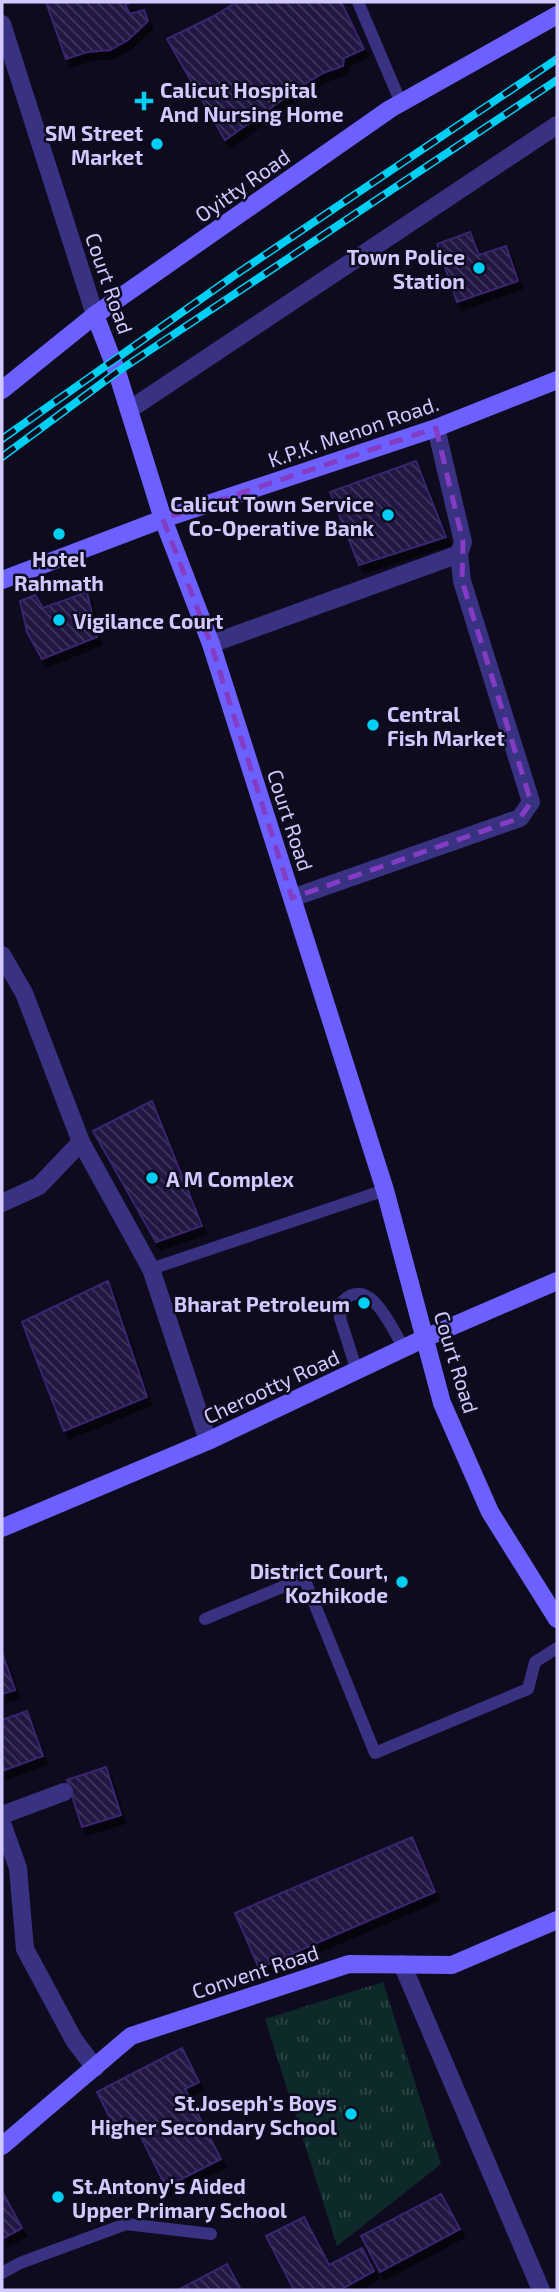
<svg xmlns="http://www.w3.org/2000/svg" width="559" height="2292" font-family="'Exo 2',sans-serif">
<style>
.park{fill:url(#park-tufts)}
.building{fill:url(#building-back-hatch);stroke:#38256f;stroke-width:2;filter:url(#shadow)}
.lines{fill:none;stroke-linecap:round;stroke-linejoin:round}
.lane{stroke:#393282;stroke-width:12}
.street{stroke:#393282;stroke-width:18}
.secondary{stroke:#6c60ff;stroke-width:18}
.rail-casing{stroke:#00cff4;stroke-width:8}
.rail{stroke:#0f0b1f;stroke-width:5;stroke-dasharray:16;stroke-linecap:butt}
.marked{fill:none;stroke:#843cc5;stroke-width:5;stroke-dasharray:14 9;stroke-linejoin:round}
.poi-dot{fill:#00cff4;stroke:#0f0b1f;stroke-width:2.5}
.labels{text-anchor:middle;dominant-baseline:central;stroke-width:5;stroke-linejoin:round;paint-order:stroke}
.poi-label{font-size:21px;font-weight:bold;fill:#d2c9ff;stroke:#0f0b1f;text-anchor:end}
.street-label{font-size:21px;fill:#d2c9ff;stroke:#0f0b1f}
</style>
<defs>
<pattern id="park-tufts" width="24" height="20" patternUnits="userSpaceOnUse" patternTransform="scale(1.75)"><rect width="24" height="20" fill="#0d292a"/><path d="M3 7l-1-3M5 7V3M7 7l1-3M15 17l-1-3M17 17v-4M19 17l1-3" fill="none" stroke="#2f474a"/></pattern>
<pattern id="building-back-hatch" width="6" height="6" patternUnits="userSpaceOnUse" patternTransform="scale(1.75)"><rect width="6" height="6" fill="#201542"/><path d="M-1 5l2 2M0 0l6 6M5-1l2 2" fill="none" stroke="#40365e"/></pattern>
<filter id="shadow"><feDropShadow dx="4.5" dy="8" stdDeviation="0" flood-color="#0009"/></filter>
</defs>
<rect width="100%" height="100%" fill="#0f0b1f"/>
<polygon class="park" points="383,1982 441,2164 337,2246 265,2019"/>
<g class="building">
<polygon points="46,2 131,2 125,5 130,14 144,10 148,21 128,40 110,50 87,52 66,59"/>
<polygon points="237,2 341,2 364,49 344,58 343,66 323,73 302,86 225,140 167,39 212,17"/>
<polygon points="470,232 479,255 506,246 518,281 457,302 437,244"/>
<polygon points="416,461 446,537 359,565 330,492"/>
<polygon points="87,592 97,637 42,659 27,632 20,601 35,595 43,608"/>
<polygon points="152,1101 202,1226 156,1242 93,1131"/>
<polygon points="108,1281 147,1397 64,1431 22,1322"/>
<polygon points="2,1652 15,1690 2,1694"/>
<polygon points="27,1711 43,1756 2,1771 2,1720"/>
<polygon points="106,1767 121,1815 82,1827 67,1780"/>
<polygon points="412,1837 435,1892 259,1968 235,1913"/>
<polygon points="182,2048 199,2082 185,2089 221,2159 166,2187 131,2117 114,2126 97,2092"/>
<polygon points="2,2191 22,2228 2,2239"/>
<polygon points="441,2194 460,2229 380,2272 361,2236"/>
<polygon points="304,2217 329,2265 362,2248 374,2271 340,2290 294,2290 266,2236"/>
<polygon points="227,2264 241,2290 178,2290"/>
</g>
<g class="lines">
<g class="lane">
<polyline points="358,2 401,103"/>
<polyline points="151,1269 385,1190"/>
<path d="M357,1371L340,1318L342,1302C370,1273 391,1328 404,1348"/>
<polyline points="205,1619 304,1578 375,1753 528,1689 535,1662 557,1648"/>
<polyline points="2,2273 20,2263 126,2224 211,2234"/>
</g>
<g class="street">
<polyline points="2,24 95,315"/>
<polyline points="129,410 557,125"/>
<polyline points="211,644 459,554"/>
<polyline points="292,898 520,818 531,802 462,581 459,554 463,542 436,428"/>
<polyline points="2,955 24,993 81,1142 151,1269 208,1441"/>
<polyline points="2,1203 39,1186 81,1142"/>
<polyline points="2,1815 64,1792"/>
<polyline points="2,1823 18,1868 25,1949 74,2040 95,2068"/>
<polyline points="402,1964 541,2290"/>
</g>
<g class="secondary">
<polyline points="95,315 117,372 163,519 211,644 292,898 385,1190 442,1403 490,1512 557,1619"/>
<polyline points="2,390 95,315 390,109 557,15"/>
<polyline points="2,580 163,519 436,428 557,380"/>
<polyline points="2,1528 208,1441 425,1338 557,1281"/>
<polyline points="2,2146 131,2036 349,1964 452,1965 557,1920"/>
</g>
<defs>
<g id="rail">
<polyline points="2,439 235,275 557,59"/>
<polyline points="2,457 117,372 557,80"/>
</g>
</defs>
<use href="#rail" class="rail-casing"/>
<use href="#rail" class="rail"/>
</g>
<path class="marked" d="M436,428L463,542L462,581L531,802L520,818L292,898L211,644L163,519Z"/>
<g class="poi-dot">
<path d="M140.5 90.5h7v7h7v7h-7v7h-7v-7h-7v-7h7z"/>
<circle cx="157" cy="144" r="7"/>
<circle cx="479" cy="268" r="7"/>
<circle cx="388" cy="515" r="7"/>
<circle cx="59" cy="534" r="7"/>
<circle cx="59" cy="620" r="7"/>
<circle cx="373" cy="725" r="7"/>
<circle cx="152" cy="1178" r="7"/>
<circle cx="364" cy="1303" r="7"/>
<circle cx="402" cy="1582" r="7"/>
<circle cx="351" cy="2114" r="7"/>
<circle cx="58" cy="2197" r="7"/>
</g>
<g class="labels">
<g class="poi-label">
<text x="160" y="89" text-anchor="start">Calicut Hospital<tspan x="160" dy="24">And Nursing Home</tspan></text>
<text x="143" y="132">SM Street<tspan x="143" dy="24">Market</tspan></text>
<text x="465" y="256">Town Police<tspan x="465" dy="24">Station</tspan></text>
<text x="374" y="503">Calicut Town Service<tspan x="374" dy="24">Co-Operative Bank</tspan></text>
<text x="59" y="558" text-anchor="middle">Hotel<tspan x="59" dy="24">Rahmath</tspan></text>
<text x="73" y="620" text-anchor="start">Vigilance Court</text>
<text x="387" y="713" text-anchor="start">Central<tspan x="387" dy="24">Fish Market</tspan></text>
<text x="166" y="1178" text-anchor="start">A M Complex</text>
<text x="350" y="1303">Bharat Petroleum</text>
<text x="388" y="1570">District Court,<tspan x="388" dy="24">Kozhikode</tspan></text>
<text x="337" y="2102">St.Joseph's Boys<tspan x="337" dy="24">Higher Secondary School</tspan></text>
<text x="72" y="2185" text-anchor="start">St.Antony's Aided<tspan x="72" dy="24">Upper Primary School</tspan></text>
</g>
<g class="street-label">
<text transform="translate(242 185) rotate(-35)">Oyitty Road</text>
<text transform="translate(110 283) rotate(71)">Court Road</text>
<text transform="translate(353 431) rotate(-19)">K.P.K. Menon Road.</text>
<text transform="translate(291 820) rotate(72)">Court Road</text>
<text transform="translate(457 1362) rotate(73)">Court Road</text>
<text transform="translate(271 1386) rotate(-25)">Cherootty Road</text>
<text transform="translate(255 1971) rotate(-18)">Convent Road</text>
</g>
</g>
<rect width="559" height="2292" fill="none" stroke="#d2c9ff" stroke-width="7"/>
</svg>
